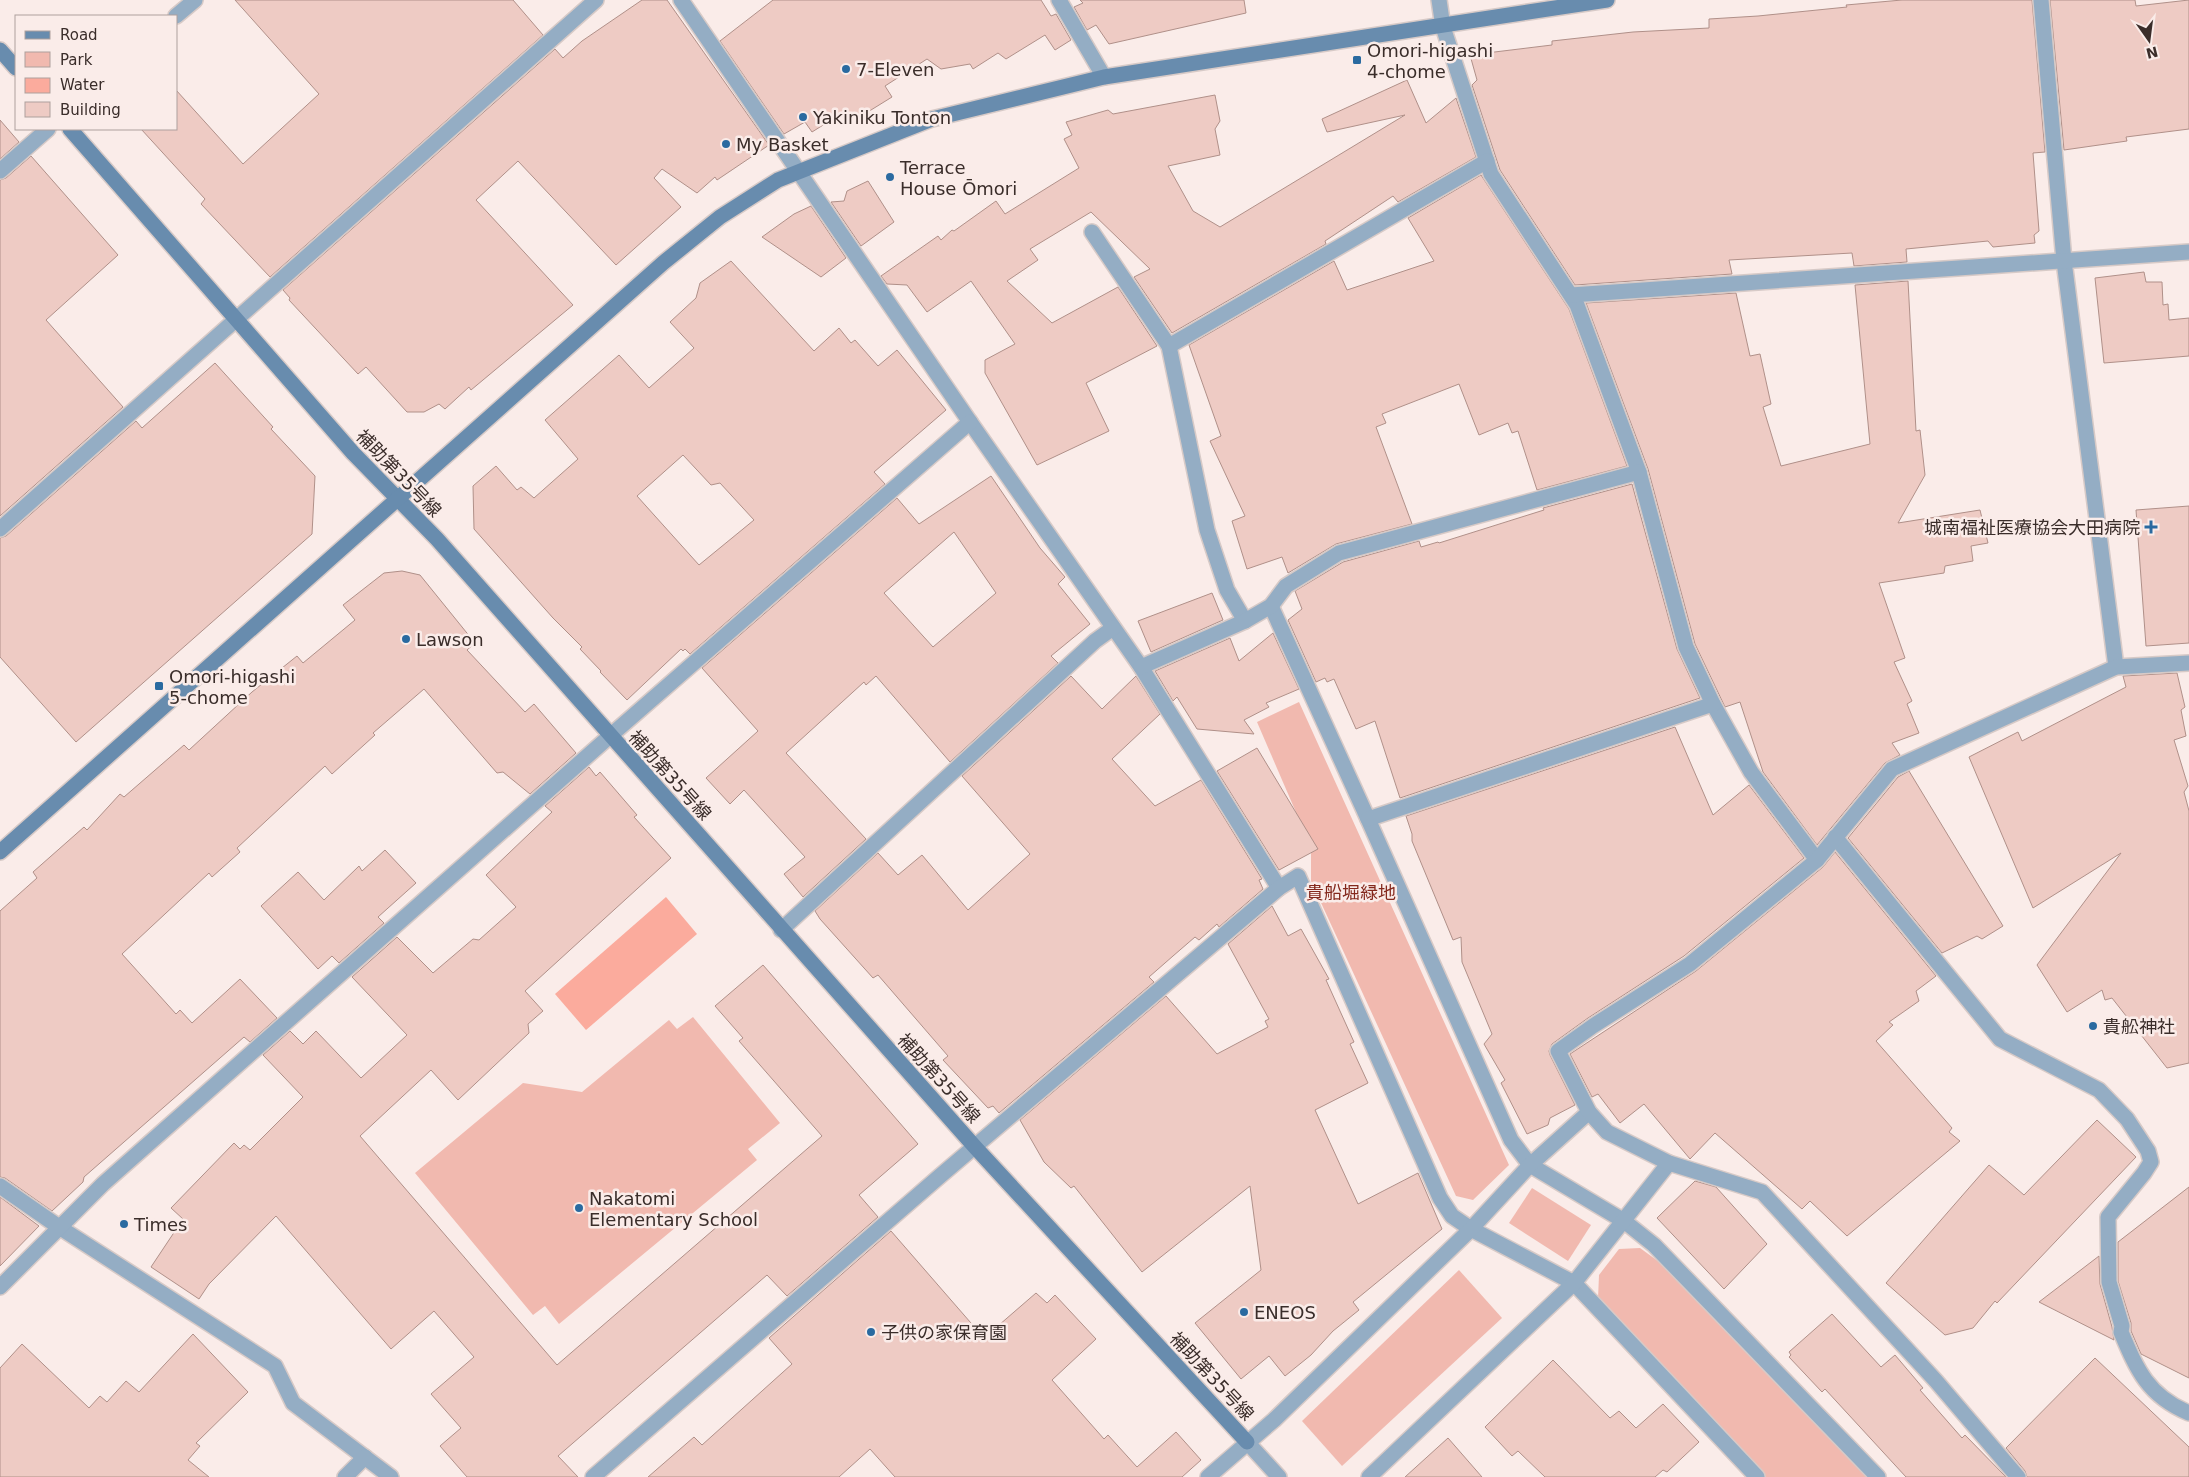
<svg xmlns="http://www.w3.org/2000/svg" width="2189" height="1477" font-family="'DejaVu Sans','Noto Sans JP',sans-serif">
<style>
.green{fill:#f1b9af}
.water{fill:#fbab9d}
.building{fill:#eecbc4;stroke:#b09089;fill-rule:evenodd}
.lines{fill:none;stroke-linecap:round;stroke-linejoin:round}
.street-casing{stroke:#d7cac7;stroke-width:18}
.secondary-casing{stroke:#d7cac7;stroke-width:18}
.street{stroke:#94adc4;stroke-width:15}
.secondary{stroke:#688cae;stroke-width:15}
.poi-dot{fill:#2a6aa0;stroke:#faece9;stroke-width:2}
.labels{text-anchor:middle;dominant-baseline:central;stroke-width:5;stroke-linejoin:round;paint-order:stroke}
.poi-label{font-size:18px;fill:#3a2d2a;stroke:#faece9;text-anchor:start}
.street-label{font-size:18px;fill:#3a2d2a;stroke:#faece9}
.park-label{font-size:18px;fill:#84291d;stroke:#faece9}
</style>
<rect width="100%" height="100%" fill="#faece9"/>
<g class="green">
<polygon points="1299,702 1509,1165 1473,1200 1456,1196 1311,881 1311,847 1257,722"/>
<polygon points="693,1017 780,1123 748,1149 757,1160 559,1324 545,1306 533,1315 415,1173 523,1083 582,1092 669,1020 677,1029"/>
<polygon points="1532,1188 1591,1225 1568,1261 1509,1223"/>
<polygon points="1640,1248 1662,1264 1869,1477 1766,1477 1598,1299 1599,1275 1619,1249"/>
<polygon points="1459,1270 1502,1318 1342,1466 1302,1421"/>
</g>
<polygon class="water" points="666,897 697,934 586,1030 555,994"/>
<g class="building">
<polygon points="235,0 513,0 543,35 270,277 201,204 205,199 141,129 176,129 176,90 243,164 319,94"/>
<polygon points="642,0 667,0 769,145 717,180 715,177 697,193 662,169 654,178 681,207 616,265 518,161 476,200 573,305 471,390 469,387 445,409 439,404 424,412 407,412 366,367 358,374 289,300 290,298 283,290 555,49 563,58 582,41"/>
<polygon points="773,0 1041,0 1051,16 1056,14 1071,40 1055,50 1045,35 1006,59 998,53 973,69 970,64 941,69 927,59 885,86 892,97 850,123 844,112 812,132 805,122 784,134 720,41"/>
<polygon points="1080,0 1244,0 1246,13 1109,44 1096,25 1087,30 1074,7 1083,3"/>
<polygon points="1902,0 2032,0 2045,152 2033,153 2039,231 2034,235 2035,243 1993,247 1988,241 1906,249 1907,262 1854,266 1852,253 1729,260 1732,274 1575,285 1500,170 1472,85 1477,80 1470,55 1552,45 1552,41 1633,32 1709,28 1709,19 1758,16 1847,7 1846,5"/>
<polygon points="2050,0 2135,0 2136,6 2189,0 2189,129 2126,137 2127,141 2064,150"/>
<polygon points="1407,80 1426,123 1456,98 1476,157 1398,202 1393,196 1325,241 1326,244 1172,333 1134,277 1150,269 1091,212 1030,249 1038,260 1007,281 1052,323 1118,287 1157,346 1086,383 1109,431 1037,465 985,373 985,360 1015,344 971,281 927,312 907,285 887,284 881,276 938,236 941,240 952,230 954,231 996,201 1005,214 1079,168 1064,139 1072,135 1066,122 1108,110 1113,114 1215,95 1220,121 1215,129 1220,155 1168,166 1193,211 1220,227 1405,115 1327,132 1322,119"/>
<polygon points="0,120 19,142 0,159"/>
<polygon points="31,156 118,255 46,320 123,407 0,516 0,180 6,178"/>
<polygon points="1481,175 1569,309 1627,466 1537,490 1518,431 1512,433 1508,423 1479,435 1459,384 1382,414 1386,423 1376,427 1412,524 1336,544 1288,573 1282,557 1247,569 1232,521 1245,516 1210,441 1221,436 1189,345 1334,261 1347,290 1434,261 1408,218"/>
<polygon points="868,181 894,222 861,246 831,202 844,201 847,191"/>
<polygon points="811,206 846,258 821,277 762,237 794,214"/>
<path d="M731,261L814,351L839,328L851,343L855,340L878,366L897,350L946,410L874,472L885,484L690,654L685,649L683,651L681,649L627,700L600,672L601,671L580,649L582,647L553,618L474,529L473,486L496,466L517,490L521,487L534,498L578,459L545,420L619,355L649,388L694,348L670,322L696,298L700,283ZM683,455L711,485L720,483L754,520L699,565L637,496Z"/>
<polygon points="2144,272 2146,282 2162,282 2163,305 2168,304 2169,320 2189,318 2189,356 2104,363 2095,278"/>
<polygon points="1908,281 1916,431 1920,430 1925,475 1898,523 1980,510 1988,543 1971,546 1973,561 1945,566 1944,573 1879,583 1905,658 1894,662 1912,701 1907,704 1919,733 1892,743 1900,755 1885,763 1817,845 1763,772 1740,702 1725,707 1695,644 1648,469 1586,303 1736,293 1750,356 1760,354 1771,404 1763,407 1781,466 1870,444 1855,285"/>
<polygon points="215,363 273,427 271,429 315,476 312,534 76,742 0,657 0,538 6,536 136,421 142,428"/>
<path d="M991,476L1040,548L1065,577L1058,584L1090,624L1051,656L1058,663L950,762L876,676L866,685L864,682L786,753L866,839L803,897L784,874L805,857L744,790L730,804L706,778L758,731L702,668L897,498L919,524ZM954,532L996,593L933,647L884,593Z"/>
<polygon points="1632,484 1677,649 1700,698 1400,798 1375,721 1356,729 1334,679 1327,682 1325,678 1316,682 1288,620 1302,609 1295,591 1343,562 1419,541 1421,547 1438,542 1439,543 1544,510 1543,508"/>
<polygon points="2189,506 2189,643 2146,646 2136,510"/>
<polygon points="402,571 420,575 475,643 467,650 525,712 534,704 576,753 530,794 503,772 497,773 424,689 373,733 375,735 332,774 325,766 237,848 240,852 212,877 209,873 122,954 176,1014 180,1010 192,1023 240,979 277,1018 250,1042 244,1037 84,1177 83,1182 52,1211 5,1178 0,1177 0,911 37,878 33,872 84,827 87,830 120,794 124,797 184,745 189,750 252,692 297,656 303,663 355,620 343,605 384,573"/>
<polygon points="1212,593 1223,620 1151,652 1138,621"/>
<polygon points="1273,633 1299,689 1266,703 1269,707 1244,720 1254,734 1197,729 1177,697 1173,701 1155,671 1230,638 1239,661"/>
<polygon points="2177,673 2185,707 2181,710 2186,736 2174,740 2188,786 2184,792 2189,811 2189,1063 2167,1068 2112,998 2105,1000 2102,990 2067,1012 2037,965 2121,853 2033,908 1969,757 2018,732 2022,741 2126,687 2123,676"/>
<polygon points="1071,676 1102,709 1136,676 1160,714 1112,759 1155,806 1201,780 1262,879 1259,880 1263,889 1219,927 1217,924 1199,940 1195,937 1173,956 1149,977 1154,982 999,1113 993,1106 988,1108 943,1060 948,1056 878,975 873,978 820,919 815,911 878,853 898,875 922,855 968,910 1030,854 962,776"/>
<polygon points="1675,727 1713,815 1749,785 1804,858 1684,956 1588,1018 1552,1044 1549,1051 1550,1055 1575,1105 1550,1118 1548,1125 1527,1134 1501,1083 1505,1080 1484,1044 1492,1034 1462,962 1461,937 1453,940 1412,841 1412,834 1406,816"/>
<polygon points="1257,748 1318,849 1279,870 1217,771"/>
<polygon points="589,767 596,776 600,772 637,815 634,817 671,858 525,991 543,1011 528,1024 529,1033 458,1100 431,1070 360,1136 557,1365 822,1136 739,1041 743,1038 715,1006 763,965 918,1144 859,1195 878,1217 787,1296 767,1275 558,1456 578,1477 467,1477 440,1446 461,1428 431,1394 474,1357 434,1311 391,1349 276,1216 209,1284 199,1299 151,1267 183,1219 171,1208 234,1143 240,1149 244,1145 250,1150 303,1097 263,1055 290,1031 303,1044 316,1031 361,1078 407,1035 352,977 397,937 433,973 473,939 479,940 516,907 486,875 552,812 545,806"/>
<polygon points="1909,771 2003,926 1982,939 1977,936 1942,953 1848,838 1898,777"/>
<polygon points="385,850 416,883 378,917 384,923 339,963 332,956 318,969 261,906 298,872 324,900 359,866 362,871"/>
<polygon points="1835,852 1936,976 1916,991 1919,1001 1889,1022 1893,1025 1876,1041 1952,1128 1949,1132 1960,1141 1847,1236 1810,1201 1802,1209 1715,1133 1690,1159 1644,1104 1620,1123 1598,1094 1592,1097 1570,1054 1696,971 1823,867"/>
<polygon points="1272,906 1288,936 1301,929 1329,979 1326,980 1354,1042 1350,1044 1368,1083 1315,1110 1358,1204 1418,1173 1442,1229 1353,1302 1359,1310 1333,1331 1311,1355 1285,1376 1269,1356 1241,1379 1195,1323 1261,1270 1250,1186 1142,1272 1074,1186 1071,1188 1044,1162 1020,1120 1166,996 1217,1054 1268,1027 1265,1021 1269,1019 1228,944"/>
<polygon points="2097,1120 2136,1157 1997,1303 1995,1301 1973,1328 1945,1335 1886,1283 1989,1165 2024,1195"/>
<polygon points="1695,1181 1716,1187 1767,1244 1724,1289 1657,1218"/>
<polygon points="2189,1187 2189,1378 2141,1354 2131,1331 2131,1323 2118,1281 2118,1242"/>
<polygon points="0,1197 39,1226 0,1266"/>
<polygon points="891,1231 984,1338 1036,1293 1047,1303 1055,1295 1096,1339 1052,1380 1104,1439 1108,1435 1137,1467 1176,1432 1201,1460 1182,1477 895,1477 870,1449 839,1477 648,1477 694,1437 702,1445 792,1364 769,1338"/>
<polygon points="2099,1256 2100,1284 2112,1327 2114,1340 2039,1302"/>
<polygon points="1832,1314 1881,1367 1895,1355 1923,1388 1920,1390 1962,1438 1965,1435 2006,1477 1906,1477 1825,1389 1822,1392 1789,1357 1791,1355 1789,1352"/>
<polygon points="193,1334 248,1392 196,1443 200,1446 188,1460 209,1477 0,1477 0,1368 22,1344 89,1408 100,1396 107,1402 126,1381 139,1392"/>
<polygon points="2095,1358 2189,1447 2189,1477 2027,1477 2025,1471 2006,1448"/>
<polygon points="1553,1360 1610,1418 1619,1411 1636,1428 1663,1404 1699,1442 1667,1472 1663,1470 1655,1477 1545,1477 1518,1451 1512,1456 1485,1427"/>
<polygon points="1448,1438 1482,1477 1405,1477"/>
</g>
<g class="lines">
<defs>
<g id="street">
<polyline points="681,0 970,422 1141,667 1279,888"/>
<polyline points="1059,0 1104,77"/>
<polyline points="1439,0 1443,27 1491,174 1577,305 1639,472 1686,647 1713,704 1751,772 1817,860"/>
<polyline points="2041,0 2064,261 2116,667"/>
<polyline points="176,16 195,0"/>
<polyline points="0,171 48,129"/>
<polyline points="1092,232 1169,346 1207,530 1227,590 1245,621"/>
<polyline points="1571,295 2189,252"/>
<polyline points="1169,346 1487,161"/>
<polyline points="0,529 596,0"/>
<polyline points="1271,606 1368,819 1511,1140 1530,1165 1624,1221 1654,1245 1878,1477"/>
<polyline points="1141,667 1245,621 1271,606 1286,586 1339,553 1639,472"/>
<polyline points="1368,819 1713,704"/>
<path d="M1835,837L2000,1039L2099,1090L2127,1119L2148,1151L2151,1162L2144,1173L2108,1217L2109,1282L2122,1326L2121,1332C2137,1370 2148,1396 2189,1413"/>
<polyline points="781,930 1095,641 1113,628"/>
<polyline points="0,1186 59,1227 275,1366 293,1403 391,1477"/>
<polyline points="0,1287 103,1184 610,736 970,422"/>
<polyline points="1247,1442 1279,1477"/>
<polyline points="345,1477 365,1457"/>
<polyline points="593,1477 940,1176 1279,888 1298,876 1440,1198 1452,1216 1471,1229 1574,1283 1757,1477"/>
<polyline points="1208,1477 1274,1420 1471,1229 1530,1165 1589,1112"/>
<polyline points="1369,1477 1574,1283 1669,1163"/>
<polyline points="2018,1477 1936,1381 1762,1192 1669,1163 1607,1132 1589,1112 1558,1051 1593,1026 1690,964 1817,860 1892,769 2116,667 2189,663"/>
</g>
<g id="secondary">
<polyline points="0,50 16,68"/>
<polyline points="70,129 353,453 437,539 975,1147 1247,1442"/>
<polyline points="0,852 663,263 720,217 778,180 932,119 1104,77 1607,0"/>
</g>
</defs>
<use href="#street" class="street-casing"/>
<use href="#secondary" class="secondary-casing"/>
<use href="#street" class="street"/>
<use href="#secondary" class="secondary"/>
</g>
<g class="poi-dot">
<rect x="1352" y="55" width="10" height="10" rx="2.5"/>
<circle cx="846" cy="69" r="5"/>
<circle cx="803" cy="117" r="5"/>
<circle cx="726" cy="144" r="5"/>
<circle cx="890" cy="177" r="5"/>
<path d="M2148.5 519.5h5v5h5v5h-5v5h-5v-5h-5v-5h5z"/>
<circle cx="406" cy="639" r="5"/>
<rect x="154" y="681" width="10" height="10" rx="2.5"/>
<circle cx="2093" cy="1026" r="5"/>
<circle cx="579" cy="1208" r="5"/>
<circle cx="124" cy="1224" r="5"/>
<circle cx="1244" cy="1312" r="5"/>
<circle cx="871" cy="1332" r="5"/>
</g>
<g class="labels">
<g class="poi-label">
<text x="1367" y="50">Omori-higashi<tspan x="1367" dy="21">4-chome</tspan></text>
<text x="856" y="69">7-Eleven</text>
<text x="813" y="117">Yakiniku Tonton</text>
<text x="736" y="144">My Basket</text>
<text x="900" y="167">Terrace<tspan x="900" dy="21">House Ōmori</tspan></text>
<text x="2140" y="527" text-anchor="end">城南福祉医療協会大田病院</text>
<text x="416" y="639">Lawson</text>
<text x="169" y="676">Omori-higashi<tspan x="169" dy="21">5-chome</tspan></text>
<text x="2103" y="1026">貴舩神社</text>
<text x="589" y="1198">Nakatomi<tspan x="589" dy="21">Elementary School</tspan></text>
<text x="134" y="1224">Times</text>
<text x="1254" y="1312">ENEOS</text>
<text x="881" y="1332">子供の家保育園</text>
</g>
<g class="street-label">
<text transform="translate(399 473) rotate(46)">補助第35号線</text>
<text transform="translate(670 775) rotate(48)">補助第35号線</text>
<text transform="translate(939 1078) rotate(48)">補助第35号線</text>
<text transform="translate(1212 1376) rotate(47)">補助第35号線</text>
</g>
<g class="park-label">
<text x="1351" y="892">貴船堀緑地</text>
</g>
</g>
<rect x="15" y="15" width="162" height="115" fill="#faece9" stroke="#ada09d"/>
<rect x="25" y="31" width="25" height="8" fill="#688cae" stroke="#ada09d"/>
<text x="60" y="40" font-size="15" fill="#3a2d2a">Road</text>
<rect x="25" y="52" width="25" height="15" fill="#f1b9af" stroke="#ada09d"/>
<text x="60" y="65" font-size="15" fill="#3a2d2a">Park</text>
<rect x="25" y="78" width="25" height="15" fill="#fbab9d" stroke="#ada09d"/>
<text x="60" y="90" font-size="15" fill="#3a2d2a">Water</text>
<rect x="25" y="102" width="25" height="15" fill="#eecbc4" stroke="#ada09d"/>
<text x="60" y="115" font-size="15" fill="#3a2d2a">Building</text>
<g transform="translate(2149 40) rotate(166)" stroke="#faece9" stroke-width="4" paint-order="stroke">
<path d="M0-4L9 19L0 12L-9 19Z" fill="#3a2d2a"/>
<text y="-8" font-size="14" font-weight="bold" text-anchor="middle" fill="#3a2d2a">N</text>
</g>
</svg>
